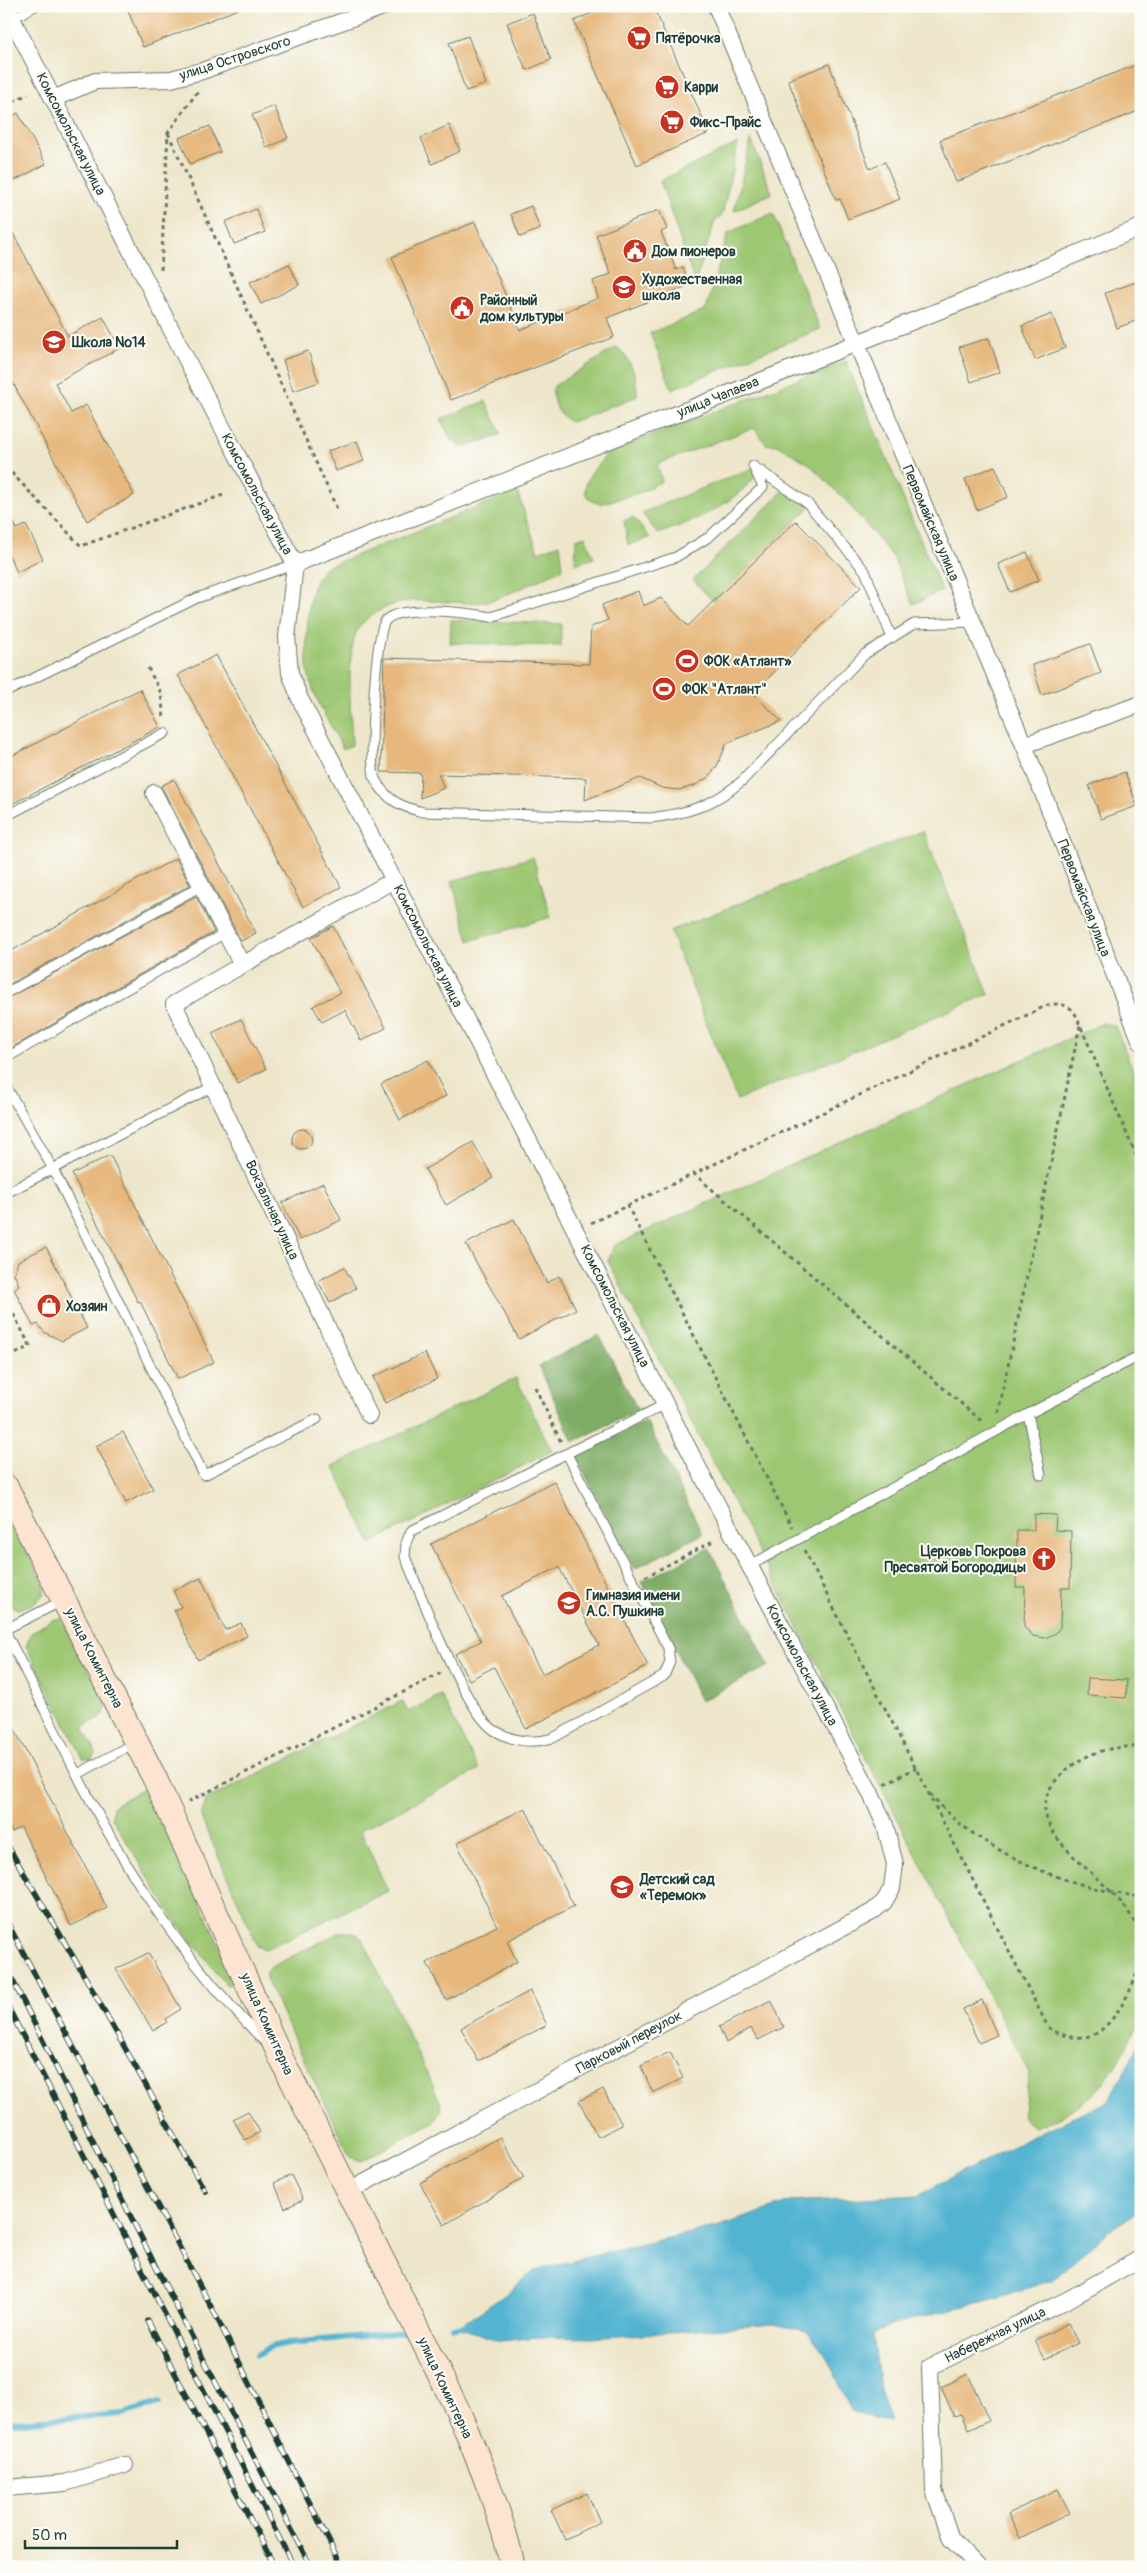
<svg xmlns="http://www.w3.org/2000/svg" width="1147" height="2573" font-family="Pangolin,sans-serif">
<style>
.green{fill:#9dc773;stroke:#5e8254}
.forest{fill:#7eac65;stroke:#4e744c}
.water{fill:#52b4d1;stroke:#387882}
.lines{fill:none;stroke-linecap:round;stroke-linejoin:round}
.stream{stroke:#52b4d1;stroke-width:6}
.building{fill:#e6b87d;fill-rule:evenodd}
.lane-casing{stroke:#677868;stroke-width:11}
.street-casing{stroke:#677868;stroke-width:18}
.secondary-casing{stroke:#677868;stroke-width:26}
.path{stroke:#677868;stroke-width:3;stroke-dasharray:4 4;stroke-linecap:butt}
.lane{stroke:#fff;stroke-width:9}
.street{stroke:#fff;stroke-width:16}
.secondary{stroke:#fde4d1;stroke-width:24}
.rail-casing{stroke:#1f3d34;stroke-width:5.5}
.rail{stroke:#fdfcf7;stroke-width:4;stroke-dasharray:11;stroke-linecap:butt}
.labels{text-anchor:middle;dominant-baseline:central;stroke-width:4;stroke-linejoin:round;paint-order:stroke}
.poi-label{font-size:14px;font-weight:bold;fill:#1f3d34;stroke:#fdfcf7;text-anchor:start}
.street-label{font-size:14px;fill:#1f3d34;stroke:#fdfcf7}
</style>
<rect width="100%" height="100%" fill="#fdfcf7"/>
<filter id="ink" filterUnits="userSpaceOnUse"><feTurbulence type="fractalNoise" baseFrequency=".02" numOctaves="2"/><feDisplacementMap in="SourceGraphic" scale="10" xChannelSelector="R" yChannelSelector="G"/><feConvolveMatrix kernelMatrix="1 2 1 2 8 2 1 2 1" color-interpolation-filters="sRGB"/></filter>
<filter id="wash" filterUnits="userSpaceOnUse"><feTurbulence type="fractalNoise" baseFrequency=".0096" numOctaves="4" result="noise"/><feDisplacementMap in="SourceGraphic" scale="20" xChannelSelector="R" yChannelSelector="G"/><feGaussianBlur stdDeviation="1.12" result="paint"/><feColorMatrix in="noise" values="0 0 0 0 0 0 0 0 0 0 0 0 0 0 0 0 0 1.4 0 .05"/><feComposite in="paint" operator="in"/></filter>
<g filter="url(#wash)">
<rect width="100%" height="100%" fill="#eee6ca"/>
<g class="green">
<polygon points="751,139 772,193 734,211"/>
<polygon points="738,143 722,216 715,221 695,283 660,181"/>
<polygon points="773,213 820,329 672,389 650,333 706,310 728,233"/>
<path d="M617,347C632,360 637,377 637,396L571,422C559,417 549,398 554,386Z"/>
<path d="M846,361L942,591L913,604L893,557L846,501L808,463L777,445L766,444L754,428L657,464L662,481L642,492L600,504C567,495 598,465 609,452Z"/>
<polygon points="486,401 501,434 472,445 459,447 450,438 441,419"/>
<path d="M767,462C737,504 704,517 658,534L642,513Z"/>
<polygon points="789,485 810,507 713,601 693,580"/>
<path d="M517,491L538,552L560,544L563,569C539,579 514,593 489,601C471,606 431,599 409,601C392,603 369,613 359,627C345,648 351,719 352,745L343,749C331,725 313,698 308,672C305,654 307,636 308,618C309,599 312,583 324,568Z"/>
<polygon points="633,517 650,538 628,545 624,521"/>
<polygon points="585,536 594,558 575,564 576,539"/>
<polygon points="451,620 561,624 561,646 450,643"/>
<polygon points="923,831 989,994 737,1100 670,931"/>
<polygon points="533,857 551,917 469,941 452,881"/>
<path d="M1103,1023L1115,1026L1141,1089V2025L1137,2027C1125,2047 1115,2071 1100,2087C1082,2107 1058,2119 1034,2127L1023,2118L1029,2072L608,1261L615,1245Z"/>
<polygon points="516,1378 552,1451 371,1543 333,1466"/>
<polygon points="6,1511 44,1585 44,1594 35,1603 18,1609 9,1605 6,1601"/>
<polygon points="54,1619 62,1619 107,1705 103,1716 83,1727 96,1752 92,1760 83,1758 26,1646 32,1632"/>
<polygon points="441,1695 479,1770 360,1830 388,1891 272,1946 265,1949 258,1947 201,1817 206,1800 402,1701 408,1712"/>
<polygon points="149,1788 235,1980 228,1985 225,1984 173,1917 112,1818 113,1806 142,1789"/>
<polygon points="340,1932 353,1932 363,1939 440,2101 441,2109 433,2122 362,2161 350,2157 266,1979 266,1972 271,1967"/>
</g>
<g class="forest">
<polygon points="599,1335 638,1410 573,1442 539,1366"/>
<polygon points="646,1421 703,1534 634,1569 576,1457"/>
<polygon points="709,1548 769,1666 701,1701 641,1582"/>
</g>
<polygon class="water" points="1141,2041 1141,2211 1108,2231 1053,2280 996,2298 897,2323 873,2334 880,2389 890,2422 853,2413 826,2356 807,2331 774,2324 592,2338 536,2337 501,2341 458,2327 505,2295 534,2270 723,2225 790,2202 918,2195 1039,2133 1109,2101"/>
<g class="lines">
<g class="stream">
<polyline points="452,2327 458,2327"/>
<polyline points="256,2355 274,2346 290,2343 404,2332"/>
<polyline points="6,2423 123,2414 159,2403"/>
</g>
</g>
<g id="blocks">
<g class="building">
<polygon points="126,6 243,6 243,7 143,47"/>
<polygon points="607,6 653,6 709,133 637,165 574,21"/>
<polygon points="533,13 551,60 526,70 507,23"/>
<polygon points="468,36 486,84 466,91 449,43"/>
<polygon points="1141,63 1141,110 956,182 940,140"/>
<polygon points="829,64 870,169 885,162 900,199 848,219 840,199 836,200 788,80"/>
<polygon points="274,106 288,138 267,148 252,115"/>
<polygon points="18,113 46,164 6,185 6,119"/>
<polygon points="449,125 460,151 432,164 421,138"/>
<polygon points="210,126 220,152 190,164 179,138"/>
<polygon points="531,206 540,229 520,237 511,214"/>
<polygon points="256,209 265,232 234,244 225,222"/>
<polygon points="659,210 667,229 661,232 676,270 683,267 689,285 607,318 614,337 451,400 392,257 475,222 520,330 598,298 593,281 611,274 596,235"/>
<polygon points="6,220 68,336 103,317 120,348 55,383 71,413 86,405 134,495 87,521 6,370"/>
<polygon points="289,264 299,285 261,304 250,282"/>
<polygon points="1136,282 1141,294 1141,319 1117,328 1105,293"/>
<polygon points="1052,314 1065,348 1035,360 1022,326"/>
<polygon points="989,338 1000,372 971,382 959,347"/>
<polygon points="308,351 319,382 293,391 283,360"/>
<polygon points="357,441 364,461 336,471 328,451"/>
<polygon points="995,466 1008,497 977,510 965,479"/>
<polygon points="6,508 17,529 26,525 43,559 17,572 6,549"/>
<polygon points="796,521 861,587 753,693 781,721 727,743 717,766 707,778 694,786 678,790 662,788 640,778 585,800 586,778 438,774 444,788 420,798 421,773 381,772 384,658 589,664 591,627 608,620 602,605 638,591 643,606 661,598 688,626"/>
<polygon points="1027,552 1039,580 1010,592 998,564"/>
<polygon points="1090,644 1101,673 1042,695 1032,665"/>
<polygon points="216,655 341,887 303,907 178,675"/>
<polygon points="140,689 160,727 6,807 6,759"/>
<polygon points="1125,772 1137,806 1101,819 1089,785"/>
<polygon points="174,779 256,933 241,941 161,786"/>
<polygon points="176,858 190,885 6,986 6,954"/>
<polygon points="196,896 214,932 6,1051 6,999"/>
<polygon points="333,926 386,1028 361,1041 345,1010 322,1022 313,1006 340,993 311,938"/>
<polygon points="241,1019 266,1069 238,1083 212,1033"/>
<polygon points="428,1060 446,1096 400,1120 381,1084"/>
<circle cx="302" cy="1139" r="10"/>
<polygon points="473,1142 493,1178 446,1205 425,1169"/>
<polygon points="110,1155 214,1362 178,1379 140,1301 138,1302 72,1174"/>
<polygon points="323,1183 341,1220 300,1240 282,1203"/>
<polygon points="514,1219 547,1283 559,1276 576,1309 519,1339 466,1244"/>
<polygon points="46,1247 87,1328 62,1341 44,1332 38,1324 33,1326 14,1289 19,1285 14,1274 18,1261"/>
<polygon points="344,1267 356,1288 330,1303 318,1281"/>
<polygon points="425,1353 437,1379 385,1403 373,1377"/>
<polygon points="123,1432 153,1489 126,1503 96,1446"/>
<path d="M554,1481L648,1666L526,1729L494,1667L469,1680L455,1654L481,1641L431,1544ZM559,1567L599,1645L542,1674L502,1596Z"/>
<polygon points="1034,1514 1056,1515 1055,1530 1071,1531 1070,1588 1061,1588 1060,1627 1056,1633 1045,1638 1033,1636 1024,1627 1025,1587 1016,1587 1017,1530 1034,1530"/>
<polygon points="201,1578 225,1630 241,1623 247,1636 198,1660 174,1610 181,1607 173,1591"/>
<polygon points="1088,1678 1127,1680 1126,1698 1087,1695"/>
<polygon points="6,1713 107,1908 71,1926 21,1827 12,1832 6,1820"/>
<polygon points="525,1808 574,1906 507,1941 517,1962 446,2000 427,1963 497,1926 457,1843"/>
<polygon points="148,1953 181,2009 165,2019 167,2022 153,2031 116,1969"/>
<polygon points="530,1991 547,2025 478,2061 461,2028"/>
<polygon points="771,2000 784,2027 758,2040 751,2028 726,2043 719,2027"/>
<polygon points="982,2000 997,2035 979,2043 963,2009"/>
<polygon points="670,2052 683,2078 653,2093 641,2066"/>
<polygon points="603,2089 622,2125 598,2137 579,2101"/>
<polygon points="248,2111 260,2132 245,2140 233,2119"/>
<polygon points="500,2137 524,2178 444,2225 420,2183"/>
<polygon points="291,2175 303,2200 285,2208 274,2183"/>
<polygon points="1068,2323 1078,2343 1045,2359 1035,2340"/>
<polygon points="968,2374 989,2421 968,2430 961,2414 954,2416 941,2387"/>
<polygon points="1058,2489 1070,2513 1020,2538 1008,2514"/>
<polygon points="587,2493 600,2522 565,2539 551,2510"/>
</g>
</g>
</g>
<g filter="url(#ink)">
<use href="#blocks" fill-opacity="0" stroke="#677868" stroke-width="1"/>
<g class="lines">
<defs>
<g id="lane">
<polyline points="13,18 35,6"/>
<path d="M892,638L865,571L807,503L753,466L763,487L709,537L676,557L491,617C470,613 402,604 386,620C375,631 368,764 375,779C386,800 401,807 423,812L651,818C689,813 712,806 742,781L865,654L914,624L973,622"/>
<polyline points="6,692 197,598 295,564"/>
<polyline points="6,816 165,733"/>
<polyline points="6,993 201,886"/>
<polyline points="6,1058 225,933"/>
<polyline points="6,1086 53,1169 204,1475 317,1419"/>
<polyline points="6,1193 214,1086"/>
<path d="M567,1454L668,1648L670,1662L664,1676L553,1738C532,1744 513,1742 494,1730C465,1712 420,1592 405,1557L406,1543L411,1531L666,1404"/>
<polyline points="1041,1475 1028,1414 1141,1355"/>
<polyline points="749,1566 1028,1414"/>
<polyline points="6,1629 62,1601"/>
<path d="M6,1633C49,1716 90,1809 141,1887C177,1943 219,1996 266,2043"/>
<polyline points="78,1774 134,1743"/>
</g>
<g id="street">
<polyline points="716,6 1024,745 1141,1042"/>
<polyline points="6,7 192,370 295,564 287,637 290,673 300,699 731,1531 870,1792 885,1825 895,1864 892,1888 884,1902 872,1912 347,2192"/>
<polyline points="53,99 95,81 171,79 202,71 386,6"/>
<polyline points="295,564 969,299 1141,227"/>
<polyline points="1024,745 1141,704"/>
<polyline points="154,793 242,965 394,880"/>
<polyline points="242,965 174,1004 369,1415"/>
<polyline points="6,2488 65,2483 125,2465"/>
<polyline points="978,2567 951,2539 934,2490 930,2367 1069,2299 1141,2258"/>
</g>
<path id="secondary" d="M6,1487L155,1779L282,2060L457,2409C479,2460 501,2512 513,2567"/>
</defs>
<use href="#lane" class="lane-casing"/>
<use href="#street" class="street-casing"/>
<use href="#secondary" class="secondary-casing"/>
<g class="path">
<polyline points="6,105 28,94"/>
<polyline points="168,133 337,509"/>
<polyline points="161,270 168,133 198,91"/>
<polyline points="6,467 81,546 223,495"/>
<polyline points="148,668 161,693 164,719"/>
<polyline points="693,1173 984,1423"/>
<polyline points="627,1205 792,1527"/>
<path d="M591,1223L1048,1005C1059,1003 1065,1004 1074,1011L1141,1167"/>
<polyline points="6,1300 30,1346 6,1359"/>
<polyline points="535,1387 561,1442"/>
<polyline points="998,1413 1080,1025"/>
<path d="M804,1550L1048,2027C1060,2036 1080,2041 1095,2034C1110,2026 1123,2005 1130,1990C1140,1970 1144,1946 1135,1924C1115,1874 1000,1829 1064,1772C1085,1753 1112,1745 1141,1747"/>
<polyline points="645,1577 715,1540"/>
<polyline points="885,1784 916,1768"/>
<path d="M930,1794C939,1803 949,1815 959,1823C1012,1864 1075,1888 1141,1897"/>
<polyline points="188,1802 441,1673"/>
</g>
<use href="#lane" class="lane"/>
<use href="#street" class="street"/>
<use href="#secondary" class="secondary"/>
<defs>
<g id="rail">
<polyline points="6,1843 88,1982 205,2191"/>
<polyline points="6,1920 217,2318 342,2567"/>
<polyline points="6,1967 159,2273 311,2567"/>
<polyline points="6,2003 294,2567"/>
<polyline points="148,2321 275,2567"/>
</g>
</defs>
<use href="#rail" class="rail-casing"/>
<use href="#rail" class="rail"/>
</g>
</g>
<defs>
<symbol id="supermarket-disc" viewBox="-11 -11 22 22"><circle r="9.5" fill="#c8321e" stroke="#fdfcf7"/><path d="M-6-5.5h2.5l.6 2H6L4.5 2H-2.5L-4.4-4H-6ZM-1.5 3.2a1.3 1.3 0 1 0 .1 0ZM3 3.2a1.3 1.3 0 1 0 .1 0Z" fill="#fff"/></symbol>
<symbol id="civic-disc" viewBox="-11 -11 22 22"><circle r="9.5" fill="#c8321e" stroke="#fdfcf7"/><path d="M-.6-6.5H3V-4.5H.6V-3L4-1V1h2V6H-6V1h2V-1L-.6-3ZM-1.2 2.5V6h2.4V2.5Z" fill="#fff"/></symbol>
<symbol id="university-disc" viewBox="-11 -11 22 22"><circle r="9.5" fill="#c8321e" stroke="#fdfcf7"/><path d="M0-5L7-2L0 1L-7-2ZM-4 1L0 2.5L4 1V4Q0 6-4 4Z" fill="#fff"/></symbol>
<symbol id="school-disc" viewBox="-11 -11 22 22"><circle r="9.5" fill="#c8321e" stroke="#fdfcf7"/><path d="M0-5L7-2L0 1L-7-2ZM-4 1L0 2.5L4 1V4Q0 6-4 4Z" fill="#fff"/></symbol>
<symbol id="stadium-disc" viewBox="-11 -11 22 22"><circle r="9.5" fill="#c8321e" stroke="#fdfcf7"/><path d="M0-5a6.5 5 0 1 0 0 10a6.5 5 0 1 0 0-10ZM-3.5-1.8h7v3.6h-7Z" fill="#fff"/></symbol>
<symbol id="shop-disc" viewBox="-11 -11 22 22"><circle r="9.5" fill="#c8321e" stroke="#fdfcf7"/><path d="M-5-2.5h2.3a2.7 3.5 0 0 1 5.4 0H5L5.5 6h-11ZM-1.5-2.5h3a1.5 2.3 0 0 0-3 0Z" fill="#fff"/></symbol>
<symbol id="church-disc" viewBox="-11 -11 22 22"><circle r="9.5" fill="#c8321e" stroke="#fdfcf7"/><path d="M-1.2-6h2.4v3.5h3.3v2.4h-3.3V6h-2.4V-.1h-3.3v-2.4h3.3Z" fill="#fff"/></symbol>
</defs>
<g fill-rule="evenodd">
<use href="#supermarket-disc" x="625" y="24" width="28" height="28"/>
<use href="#supermarket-disc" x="653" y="73" width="28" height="28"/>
<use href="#supermarket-disc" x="658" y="108" width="28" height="28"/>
<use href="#civic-disc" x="621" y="237" width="28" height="28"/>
<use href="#university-disc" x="610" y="273" width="28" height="28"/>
<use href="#civic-disc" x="448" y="294" width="28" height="28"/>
<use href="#school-disc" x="40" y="328" width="28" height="28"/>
<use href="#stadium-disc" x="673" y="647" width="28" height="28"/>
<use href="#stadium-disc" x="650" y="675" width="28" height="28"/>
<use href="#shop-disc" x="35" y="1292" width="28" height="28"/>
<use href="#church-disc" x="1030" y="1545" width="28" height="28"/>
<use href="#school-disc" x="555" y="1589" width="28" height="28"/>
<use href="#school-disc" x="608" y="1873" width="28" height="28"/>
</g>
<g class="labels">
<g class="poi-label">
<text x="656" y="38">Пятёрочка</text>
<text x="684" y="87">Карри</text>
<text x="690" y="122">Фикс-Прайс</text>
<text x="652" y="251">Дом пионеров</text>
<text x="642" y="279">Художественная<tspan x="642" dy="16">школа</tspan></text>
<text x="480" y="300">Районный<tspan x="480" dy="16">дом культуры</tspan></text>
<text x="72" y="342">Школа №14</text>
<text x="704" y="661">ФОК «Атлант»</text>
<text x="682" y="689">ФОК "Атлант"</text>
<text x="66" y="1306">Хозяин</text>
<text x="1026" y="1551" text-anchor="end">Церковь Покрова<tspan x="1026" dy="16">Пресвятой Богородицы</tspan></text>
<text x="586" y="1595">Гимназия имени<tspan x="586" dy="16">А.С. Пушкина</tspan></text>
<text x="640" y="1879">Детский сад<tspan x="640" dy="16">«Теремок»</tspan></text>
</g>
<g class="street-label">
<text transform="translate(235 58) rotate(-18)">улица Островского</text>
<text transform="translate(71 134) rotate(63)">Комсомольская улица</text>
<text transform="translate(718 397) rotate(-22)">улица Чапаева</text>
<text transform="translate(257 494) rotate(62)">Комсомольская улица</text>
<text transform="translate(931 523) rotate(67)">Первомайская улица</text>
<text transform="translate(1084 898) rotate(69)">Первомайская улица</text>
<text transform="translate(428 946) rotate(63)">Комсомольская улица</text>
<text transform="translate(272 1210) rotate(65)">Вокзальная улица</text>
<text transform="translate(615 1306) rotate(63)">Комсомольская улица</text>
<text transform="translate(94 1658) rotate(63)">улица Коминтерна</text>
<text transform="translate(802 1665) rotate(62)">Комсомольская улица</text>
<text transform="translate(267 2024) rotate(66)">улица Коминтерна</text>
<text transform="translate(629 2042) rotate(-28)">Парковый переулок</text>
<text transform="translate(995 2335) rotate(-26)">Набережная улица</text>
<text transform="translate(445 2388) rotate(65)">улица Коминтерна</text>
</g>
</g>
<rect width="1147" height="2573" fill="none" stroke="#fdfcf7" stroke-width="25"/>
<path d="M25 2540v8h152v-8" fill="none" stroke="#1f3d34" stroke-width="2.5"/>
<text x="32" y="2540" font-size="15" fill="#1f3d34" stroke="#fdfcf7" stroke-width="4" paint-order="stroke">50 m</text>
</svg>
